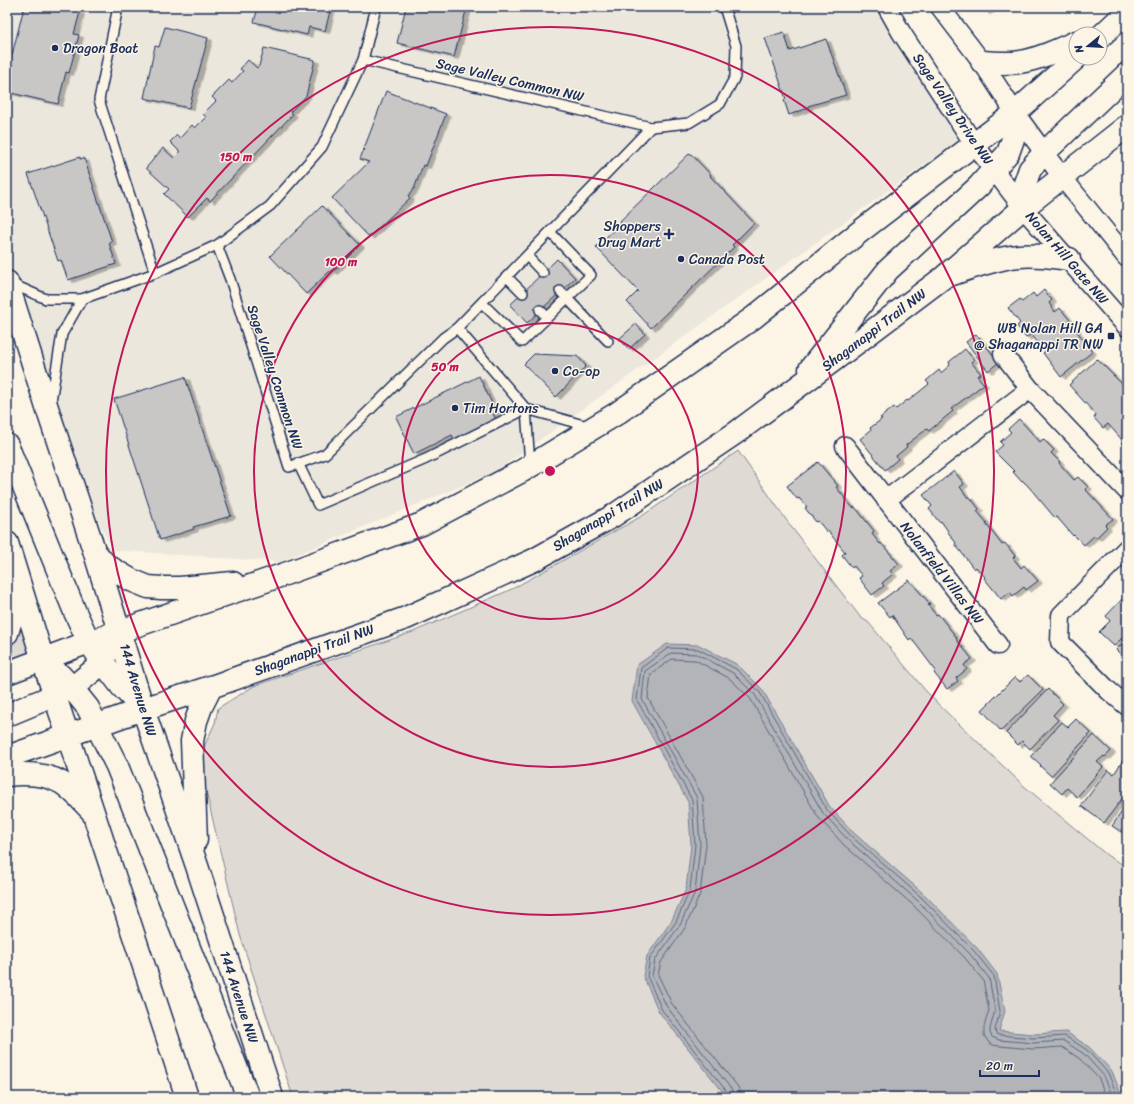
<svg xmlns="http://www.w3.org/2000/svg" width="1134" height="1104" font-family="Sriracha,sans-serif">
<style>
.built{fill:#ece7dc}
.green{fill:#dfdbd4;stroke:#7d8599}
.water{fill:#b2b4b8;stroke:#767f94}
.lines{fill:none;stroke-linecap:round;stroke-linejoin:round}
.shore{stroke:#576482;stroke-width:1}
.building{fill:#c8c7c6;stroke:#1b2f5e;filter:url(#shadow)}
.lane-casing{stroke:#1b2f5e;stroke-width:12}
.street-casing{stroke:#1b2f5e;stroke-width:21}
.secondary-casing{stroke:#1b2f5e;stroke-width:25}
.lane{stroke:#fcf5e5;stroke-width:9}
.street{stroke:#fcf5e5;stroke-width:18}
.secondary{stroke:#fcf5e5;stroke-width:22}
.ring{fill:none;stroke:#c2185b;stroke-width:2}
.poi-dot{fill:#1b2f5e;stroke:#fcf5e5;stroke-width:1.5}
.labels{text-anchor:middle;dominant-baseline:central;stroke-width:3;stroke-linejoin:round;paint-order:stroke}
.poi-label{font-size:14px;fill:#1b2f5e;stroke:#fcf5e5;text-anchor:start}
.street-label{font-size:14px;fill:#1b2f5e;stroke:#fcf5e5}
.centre{fill:#c2185b;stroke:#fcf5e5;stroke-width:2}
.ring-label{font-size:12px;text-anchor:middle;font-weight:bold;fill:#c2185b;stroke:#fcf5e5;stroke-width:3;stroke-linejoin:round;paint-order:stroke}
</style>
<defs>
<filter id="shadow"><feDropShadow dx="4.5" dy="2.5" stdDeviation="0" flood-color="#0004"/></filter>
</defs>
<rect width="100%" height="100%" fill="#fcf5e5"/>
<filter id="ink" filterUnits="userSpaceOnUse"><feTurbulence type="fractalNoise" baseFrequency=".025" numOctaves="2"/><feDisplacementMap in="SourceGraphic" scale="8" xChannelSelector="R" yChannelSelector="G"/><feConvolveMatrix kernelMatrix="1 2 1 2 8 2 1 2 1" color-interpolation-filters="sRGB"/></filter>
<g filter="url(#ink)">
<polygon class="built" points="7,7 901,7 958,141 495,472 279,562 112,550 49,414 7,282"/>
<g class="green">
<polygon points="738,451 792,528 861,618 868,622 925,690 940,706 1024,786 1108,856 1127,867 1127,1097 293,1097 240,935 205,787 202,751 215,723 218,708 254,686 413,632 512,589 642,516"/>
<polygon points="7,564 42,669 7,681"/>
</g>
<polygon class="water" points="667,644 699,645 738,665 762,689 830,807 855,834 924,894 977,948 997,974 1005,1011 999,1031 1034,1034 1066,1032 1089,1047 1112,1071 1122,1097 727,1097 659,1012 643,976 647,956 672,920 686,889 691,845 688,802 632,701 637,665"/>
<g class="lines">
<g class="shore">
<polyline points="729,1097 728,1093 662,1010 647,976 650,958 676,922 690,890 695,845 692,800 637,700 641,668 668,648 698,649 736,669 759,691 827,810 852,837 921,897 974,951 994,976 1000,1011 995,1030 996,1034 999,1035 1033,1038 1065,1036 1087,1050 1108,1073 1118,1097"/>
<polyline points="734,1097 732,1090 667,1007 652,976 655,960 680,925 695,892 700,845 697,798 642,699 645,671 671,653 697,654 733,673 755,695 823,813 848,840 918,901 970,954 989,978 995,1010 990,1029 990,1033 992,1037 999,1040 1033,1043 1064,1041 1084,1054 1104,1076 1113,1097"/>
<polyline points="740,1097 740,1092 738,1087 672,1004 658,975 661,962 685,928 700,894 706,845 703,797 648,698 651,674 672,659 695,660 729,678 750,698 818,817 844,845 913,905 965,958 983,980 989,1010 984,1027 984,1035 989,1043 993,1045 999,1046 1033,1049 1062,1047 1080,1059 1099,1079 1106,1097"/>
</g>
</g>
<g class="building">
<polygon points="24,7 54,7 70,11 70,10 80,12 74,34 79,35 69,73 66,72 58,104 7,92 7,75"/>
<polygon points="258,7 331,7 325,31 309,27 307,35 254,22"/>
<polygon points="406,7 467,7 454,57 397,43"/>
<polygon points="982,7 996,7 985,12"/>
<polygon points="165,27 208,38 189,108 144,98 155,46 159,47"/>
<polygon points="784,32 790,51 826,39 846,95 808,106 808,108 789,115 784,100 786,99 765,38"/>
<polygon points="264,48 315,60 306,96 290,112 293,114 210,201 207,198 188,217 164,194 169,189 146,168 163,148 174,158 180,152 170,142 177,135 180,138 192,125 195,128 206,117 203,114 216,101 212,97 229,80 232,83 243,71 240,69 248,60 257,68 259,66"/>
<polygon points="386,91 446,114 426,166 423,165 414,189 408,196 410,198 369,237 332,198 369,162 360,159"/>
<polygon points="690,153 711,175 710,176 754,223 732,245 734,247 651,328 627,302 638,291 596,247 621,223 620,221"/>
<polygon points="80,157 80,159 84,158 112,242 109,243 116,264 68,280 61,260 58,261 28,174"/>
<polygon points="322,206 360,245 333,272 331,270 306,294 270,256"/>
<polygon points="557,259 575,278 527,323 510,305"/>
<polygon points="1044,290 1052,300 1049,303 1055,312 1060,308 1077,329 1076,330 1092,352 1061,377 1043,353 1045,352 1031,334 1026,338 1017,326 1020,323 1008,308 1020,299 1022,302 1033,293 1036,297"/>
<polygon points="636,324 645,334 629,349 619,339"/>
<polygon points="976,334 999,362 988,371 966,342"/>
<polygon points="965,349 974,360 971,362 981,374 977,376 984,384 951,409 953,411 929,431 927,429 906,445 907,447 896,456 898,459 885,470 860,439 871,430 870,428 882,419 880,418 894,407 896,409 907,400 908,401 929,384 926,381 939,370 941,373 950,365 949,362"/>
<polygon points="534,354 577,356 586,366 556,397 524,364"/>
<polygon points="1097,359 1126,388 1123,392 1127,396 1127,448 1122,442 1123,441 1108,424 1103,428 1094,418 1096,415 1069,385"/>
<polygon points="479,376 496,412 493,414 496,419 454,439 452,435 414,454 396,417"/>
<polygon points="185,377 231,516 193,527 194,529 160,540 114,399"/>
<polygon points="1019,419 1040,442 1043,439 1054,450 1051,453 1060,462 1059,463 1074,480 1078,477 1088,487 1085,489 1113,519 1105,525 1107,527 1096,538 1094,536 1084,545 1074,535 1073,536 1057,517 1055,518 1029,487 1022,480 1021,481 1013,472 1014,471 995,452 1003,445 1000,442 1011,432 1008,429"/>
<polygon points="818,462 838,486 836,487 844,497 853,508 855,507 874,531 872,534 880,544 881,543 899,564 890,571 893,574 882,583 884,586 872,595 859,578 862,576 854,566 852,568 842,555 845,552 828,531 827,532 818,521 816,522 805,508 807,507 799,498 797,499 787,486"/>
<polygon points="954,471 964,484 960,487 968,498 969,496 979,509 977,511 987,523 986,524 1002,545 1005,543 1015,556 1013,558 1021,568 1024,565 1038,581 1026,590 1024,587 1013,596 1010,592 1001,599 984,578 985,577 976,567 974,569 955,544 956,543 948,532 948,531 941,521 939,522 929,509 932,506 923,495"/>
<polygon points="909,580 930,604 928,605 936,615 938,614 957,638 956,639 972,659 964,665 967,669 956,678 958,681 947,689 934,673 936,671 911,638 909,640 892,615 890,617 878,603"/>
<polygon points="1127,594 1127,633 1114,646 1099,632 1110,621 1106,616"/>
<polygon points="1127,639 1127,660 1116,650"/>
<polygon points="1028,675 1043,690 1001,731 982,710 1015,677 1020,682"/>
<polygon points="1048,689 1063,704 1053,715 1058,720 1030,749 1022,741 1018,745 1006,733"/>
<polygon points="1076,719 1091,733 1051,776 1040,766 1041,765 1031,756 1062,722 1068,727"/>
<polygon points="1094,735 1111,751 1105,757 1104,756 1097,762 1103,767 1077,797 1067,788 1062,794 1050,783"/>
<polygon points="1123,760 1127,763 1127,792 1104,823 1081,806 1108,770 1114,774"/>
<polygon points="1127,804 1127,829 1126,829 1123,833 1112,826"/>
</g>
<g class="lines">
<defs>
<g id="lane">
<polyline points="118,7 99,100 155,273"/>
<polyline points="363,60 651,127 689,123 720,104 735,77 736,46 724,7"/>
<polyline points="217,245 230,279 289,467 325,454 443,338 457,328 651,127"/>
<polyline points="527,256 543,273"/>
<polyline points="507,277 523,293"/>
<polyline points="10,283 46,299 82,299 155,273 217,245 270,206 322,147 363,60 376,7"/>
<polyline points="560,291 608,341"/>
<polyline points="482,303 522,342 591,275 550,232"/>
<polyline points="540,310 547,317"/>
<polyline points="457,328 526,409 591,427"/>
<polyline points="51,401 62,334 82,299"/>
<polyline points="526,409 530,465"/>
<polyline points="298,463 318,505 426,459 526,409"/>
</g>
<g id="street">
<polyline points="887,7 901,32 974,144 994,170 1023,208 1127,327"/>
<polyline points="940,7 982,62 1015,113 1062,177 1127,258"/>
<polyline points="1003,354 1030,389 1127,491"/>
<polyline points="845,446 998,645"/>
<polyline points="886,500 1030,389"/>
<polyline points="1127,548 1061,615 1060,642 1109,691 1127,706"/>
</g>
<g id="secondary">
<polyline points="1100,37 1116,22 1127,15"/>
<path d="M982,62C994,63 1007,64 1020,62C1039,59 1058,50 1076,42"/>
<polyline points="1023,208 1023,189 1030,169 1045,152 1127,74"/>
<path d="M952,274C974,267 996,258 1019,256C1036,254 1052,257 1069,259"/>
<polyline points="7,282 49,414 94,550 143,709 197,866 272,1097"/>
<polyline points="810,369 888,270 979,186 1008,153 1013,139 1015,113"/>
<polyline points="7,445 75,612 89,642 102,661 122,687 139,705"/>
<polyline points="7,543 43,660 187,1097"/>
<polyline points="95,552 105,564 114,570 131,580 148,587 161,588 180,588 233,583"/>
<polyline points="7,633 13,613 11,583"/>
<polyline points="46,663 60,675 72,688 88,708 117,766 248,1097"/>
<polyline points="7,673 89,642 285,574 422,524 522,471 616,414 753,318 862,230 1015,113 1076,58"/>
<polyline points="7,715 72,688 94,670 109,650"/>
<polyline points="7,757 143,709 211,687 406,618 534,560 613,516 737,432 838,357 944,277 1023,208 1127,126"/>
<path d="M7,775C25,773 45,773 62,783C73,790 82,801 91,810"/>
<polyline points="196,840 192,741 196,721 201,707 211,687"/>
</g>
</defs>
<use href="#lane" class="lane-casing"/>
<use href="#street" class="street-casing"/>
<use href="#secondary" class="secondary-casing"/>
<use href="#lane" class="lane"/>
<use href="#street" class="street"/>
<use href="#secondary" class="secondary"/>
</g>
</g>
<g class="ring">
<circle cx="550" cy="471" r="148"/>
<circle cx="550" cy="471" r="296"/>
<circle cx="550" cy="471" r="444"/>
</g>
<g class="poi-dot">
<circle cx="55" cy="48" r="4"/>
<path d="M667 228h4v4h4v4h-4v4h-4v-4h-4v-4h4z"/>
<circle cx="681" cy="259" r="4"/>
<rect x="1107" y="332" width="8" height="8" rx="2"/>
<circle cx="555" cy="371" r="4"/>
<circle cx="455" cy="408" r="4"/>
</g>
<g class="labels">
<g class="poi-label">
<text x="63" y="48">Dragon Boat</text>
<text x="661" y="226" text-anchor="end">Shoppers<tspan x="661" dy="16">Drug Mart</tspan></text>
<text x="689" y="259">Canada Post</text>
<text x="1103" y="328" text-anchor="end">WB Nolan Hill GA<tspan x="1103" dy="16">@ Shaganappi TR NW</tspan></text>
<text x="563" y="371">Co-op</text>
<text x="463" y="408">Tim Hortons</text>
</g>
<g class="street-label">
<text transform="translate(510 80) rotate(13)">Sage Valley Common NW</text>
<text transform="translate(953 109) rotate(56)">Sage Valley Drive NW</text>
<text transform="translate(1067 258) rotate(49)">Nolan Hill Gate NW</text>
<text transform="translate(874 330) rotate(-37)">Shaganappi Trail NW</text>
<text transform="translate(275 377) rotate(72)">Sage Valley Common NW</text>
<text transform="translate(608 515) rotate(-31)">Shaganappi Trail NW</text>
<text transform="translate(942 573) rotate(52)">Nolanfield Villas NW</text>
<text transform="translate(314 650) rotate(-20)">Shaganappi Trail NW</text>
<text transform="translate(138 690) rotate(73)">144 Avenue NW</text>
<text transform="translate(239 997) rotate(72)">144 Avenue NW</text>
</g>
</g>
<circle cx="550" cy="471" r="6" class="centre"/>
<g class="ring-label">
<text x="236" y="161">150 m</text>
<text x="341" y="266">100 m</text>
<text x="445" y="371">50 m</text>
</g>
<rect width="1134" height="1104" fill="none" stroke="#fcf5e5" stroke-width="24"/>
<rect x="12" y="12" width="1110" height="1080" fill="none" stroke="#1b2f5e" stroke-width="1.5" filter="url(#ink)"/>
<g transform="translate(1088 46) rotate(252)"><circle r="19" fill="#fcf5e5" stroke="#a2a6af"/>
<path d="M0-3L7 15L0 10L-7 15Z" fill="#1b2f5e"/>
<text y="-6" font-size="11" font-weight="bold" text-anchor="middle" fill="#1b2f5e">N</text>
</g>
<path d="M980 1070v6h59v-6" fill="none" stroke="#1b2f5e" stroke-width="2"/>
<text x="986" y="1070" font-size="12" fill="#1b2f5e" stroke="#fcf5e5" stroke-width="3" paint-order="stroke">20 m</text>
</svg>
